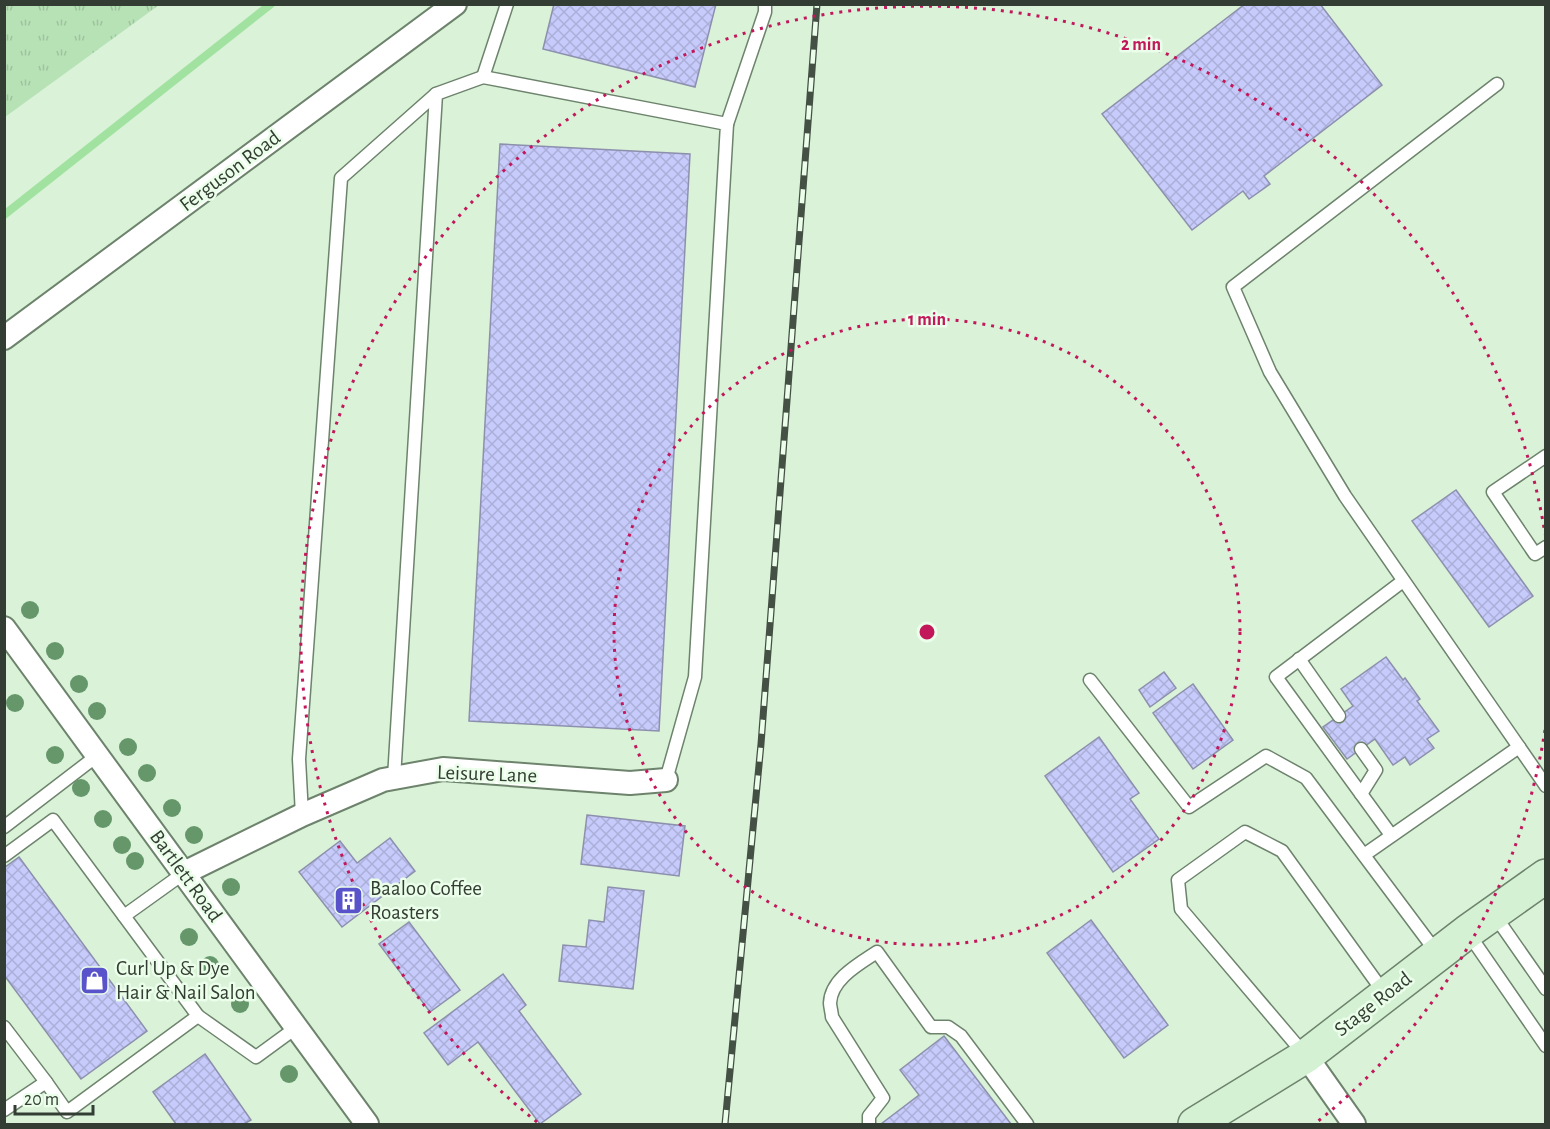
<svg xmlns="http://www.w3.org/2000/svg" width="1550" height="1129" font-family="'Alegreya Sans',sans-serif">
<style>
.park{fill:url(#park-tufts)}
.lines{fill:none;stroke-linecap:round;stroke-linejoin:round}
.stream{stroke:#a2e2a1;stroke-width:8}
.building{fill:url(#building-cross-hatch);stroke:#8d90ad;stroke-width:1.5}
.service-casing{stroke:#6d836c;stroke-width:15}
.minor-casing{stroke:#6d836c;stroke-width:26}
.secondary-casing{stroke:#6d836c;stroke-width:36}
.service{stroke:#fff;stroke-width:12}
.minor{stroke:#fff;stroke-width:22}
.secondary{stroke:#d4f1d4;stroke-width:33}
.rail-casing{stroke:#445044;stroke-width:7}
.rail{stroke:#eafee9;stroke-width:4.5;stroke-dasharray:14;stroke-linecap:butt}
.tree{fill:#66976a}
.ring{fill:none;stroke:#c2185b;stroke-width:3;stroke-dasharray:3 6}
.labels{text-anchor:middle;dominant-baseline:central;stroke-width:5;stroke-linejoin:round;paint-order:stroke}
.street-label{font-size:21px;fill:#333d33;stroke:#eafee9}
.poi-label{font-size:21px;fill:#333d33;stroke:#eafee9;text-anchor:start}
.centre{fill:#c2185b;stroke:#eafee9;stroke-width:3}
.ring-label{font-size:18px;text-anchor:middle;font-weight:bold;fill:#c2185b;stroke:#eafee9;stroke-width:5;stroke-linejoin:round;paint-order:stroke}
</style>
<defs>
<pattern id="park-tufts" width="24" height="20" patternUnits="userSpaceOnUse" patternTransform="scale(1.5)"><rect width="24" height="20" fill="#b7e2b6"/><path d="M3 7l-1-3M5 7V3M7 7l1-3M15 17l-1-3M17 17v-4M19 17l1-3" fill="none" stroke="#9ec39d"/></pattern>
<pattern id="building-cross-hatch" width="8" height="8" patternUnits="userSpaceOnUse" patternTransform="scale(1.5)"><rect width="8" height="8" fill="#c6cbfb"/><path d="M0 0l8 8M0 8l8-8" fill="none" stroke="#abafd8"/></pattern>
</defs>
<rect width="100%" height="100%" fill="#d9f2d8"/>
<polygon class="park" points="5,4 159,4 159,5 5,117"/>
<g class="lines">
<polyline class="stream" points="4,215 271,4"/>
</g>
<g class="building">
<polygon points="554,4 716,4 695,87 543,49"/>
<polygon points="1245,4 1320,4 1382,85 1264,176 1270,184 1249,199 1243,191 1192,230 1102,114"/>
<polygon points="500,144 690,154 659,731 469,721"/>
<polygon points="1456,490 1533,596 1489,627 1412,521"/>
<polygon points="1386,657 1403,680 1405,678 1420,699 1417,701 1439,731 1427,739 1434,748 1410,765 1405,757 1393,765 1375,739 1347,759 1323,727 1353,706 1341,689"/>
<polygon points="1164,672 1176,688 1150,707 1139,690"/>
<polygon points="1193,684 1233,740 1193,769 1153,713"/>
<polygon points="1099,737 1139,793 1130,799 1159,839 1113,872 1045,776"/>
<polygon points="587,815 685,826 679,876 581,864"/>
<polygon points="390,838 415,871 342,927 299,872 340,841 357,863"/>
<polygon points="19,857 147,1031 81,1079 4,975 4,868"/>
<polygon points="608,887 644,891 633,989 559,981 563,945 586,947 589,920 604,922"/>
<polygon points="1091,920 1168,1025 1124,1058 1047,953"/>
<polygon points="409,922 460,990 430,1012 379,944"/>
<polygon points="503,974 526,1005 519,1011 581,1094 540,1124 478,1042 448,1065 424,1033"/>
<polygon points="944,1036 1011,1124 881,1124 919,1095 900,1070"/>
<polygon points="205,1054 251,1120 244,1124 176,1124 153,1092"/>
</g>
<g class="lines">
<defs>
<g id="service">
<polyline points="483,77 507,4"/>
<polyline points="1497,84 1233,287 1270,372 1345,496 1546,786"/>
<polyline points="727,124 765,12 765,4"/>
<polyline points="1546,456 1493,492 1535,554 1546,547"/>
<polyline points="1299,659 1339,716"/>
<polyline points="1090,680 1189,807 1266,756 1306,778 1437,953"/>
<polyline points="1361,749 1376,770 1361,794"/>
<polyline points="394,778 436,94 483,77 727,124 695,677 666,780"/>
<polyline points="302,815 299,759 341,178 436,94"/>
<polyline points="4,827 98,755"/>
<polyline points="1391,835 1276,677 1403,581"/>
<polyline points="1364,855 1519,747"/>
<polyline points="4,856 53,820 198,1016 67,1112 46,1082 4,1110"/>
<polyline points="1493,913 1546,989"/>
<polyline points="124,916 184,873"/>
<polyline points="1468,933 1546,1046"/>
<polyline points="198,1016 256,1057 297,1027"/>
<polyline points="4,1027 46,1082"/>
<polyline points="1305,1055 1181,909 1178,880 1245,832 1282,851 1385,994"/>
<path d="M869,1124V1116L883,1098L832,1017C832,1013 830,1007 830,1003C831,979 859,964 877,952L931,1027H948L961,1036L1027,1124"/>
</g>
<g id="minor">
<polyline points="4,338 455,4"/>
<polyline points="4,628 367,1124"/>
<polyline points="184,873 302,815 383,780 443,769 630,783 666,780"/>
<polyline points="1306,1056 1354,1124"/>
</g>
<polyline id="secondary" points="1195,1124 1306,1056 1467,932 1546,876"/>
</defs>
<use href="#service" class="service-casing"/>
<use href="#minor" class="minor-casing"/>
<use href="#secondary" class="secondary-casing"/>
<use href="#service" class="service"/>
<use href="#minor" class="minor"/>
<use href="#secondary" class="secondary"/>
<defs>
<polyline id="rail" points="725,1124 761,744 817,4"/>
</defs>
<use href="#rail" class="rail-casing"/>
<use href="#rail" class="rail"/>
</g>
<g class="tree">
<circle cx="30" cy="610" r="9"/>
<circle cx="55" cy="651" r="9"/>
<circle cx="79" cy="684" r="9"/>
<circle cx="15" cy="703" r="9"/>
<circle cx="97" cy="711" r="9"/>
<circle cx="128" cy="747" r="9"/>
<circle cx="55" cy="755" r="9"/>
<circle cx="147" cy="773" r="9"/>
<circle cx="81" cy="788" r="9"/>
<circle cx="172" cy="808" r="9"/>
<circle cx="103" cy="819" r="9"/>
<circle cx="194" cy="835" r="9"/>
<circle cx="122" cy="845" r="9"/>
<circle cx="135" cy="861" r="9"/>
<circle cx="231" cy="887" r="9"/>
<circle cx="189" cy="937" r="9"/>
<circle cx="210" cy="965" r="9"/>
<circle cx="240" cy="1004" r="9"/>
<circle cx="289" cy="1074" r="9"/>
</g>
<g class="ring">
<circle cx="927" cy="632" r="313"/>
<path d="M1545 730A626 626 0 0 1 1317 1122M537 1122A626 626 0 1 1 1545 534"/>
</g>
<defs>
<symbol id="building-square" viewBox="-11 -11 22 22"><rect x="-9" y="-9" width="18" height="18" rx="4" fill="#5953cb" stroke="#eafee9"/><path d="M-4-6H4V6H1V3H-1V6H-4ZM-2.5-4.3h1.7v1.8h-1.7ZM.8-4.3h1.7v1.8H.8ZM-2.5-1h1.7V.8h-1.7ZM.8-1h1.7V.8H.8Z" fill="#fff"/></symbol>
<symbol id="shop-square" viewBox="-11 -11 22 22"><rect x="-9" y="-9" width="18" height="18" rx="4" fill="#5953cb" stroke="#eafee9"/><path d="M-5-2.5h2.3a2.7 3.5 0 0 1 5.4 0H5L5.5 6h-11ZM-1.5-2.5h3a1.5 2.3 0 0 0-3 0Z" fill="#fff"/></symbol>
</defs>
<g fill-rule="evenodd">
<use href="#building-square" x="332" y="884" width="33" height="33"/>
<use href="#shop-square" x="78" y="964" width="33" height="33"/>
</g>
<g class="labels">
<g class="street-label">
<text transform="translate(230 171) rotate(-37)">Ferguson Road</text>
<text transform="translate(487 774) rotate(2)">Leisure Lane</text>
<text transform="translate(186 876) rotate(54)">Bartlett Road</text>
<text transform="translate(1373 1004) rotate(-38)">Stage Road</text>
</g>
<g class="poi-label">
<text x="370" y="888">Baaloo Coffee<tspan x="370" dy="24">Roasters</tspan></text>
<text x="116" y="968">Curl Up &amp; Dye<tspan x="116" dy="24">Hair &amp; Nail Salon</tspan></text>
</g>
</g>
<circle cx="927" cy="632" r="9" class="centre"/>
<g class="ring-label">
<text x="1141" y="50">2 min</text>
<text x="927" y="325">1 min</text>
</g>
<rect width="1550" height="1129" fill="none" stroke="#333d33" stroke-width="12"/>
<path d="M15 1105v9h78v-9" fill="none" stroke="#333d33" stroke-width="3"/>
<text x="24" y="1105" font-size="18" fill="#333d33" stroke="#eafee9" stroke-width="4.5" paint-order="stroke">20 m</text>
</svg>
